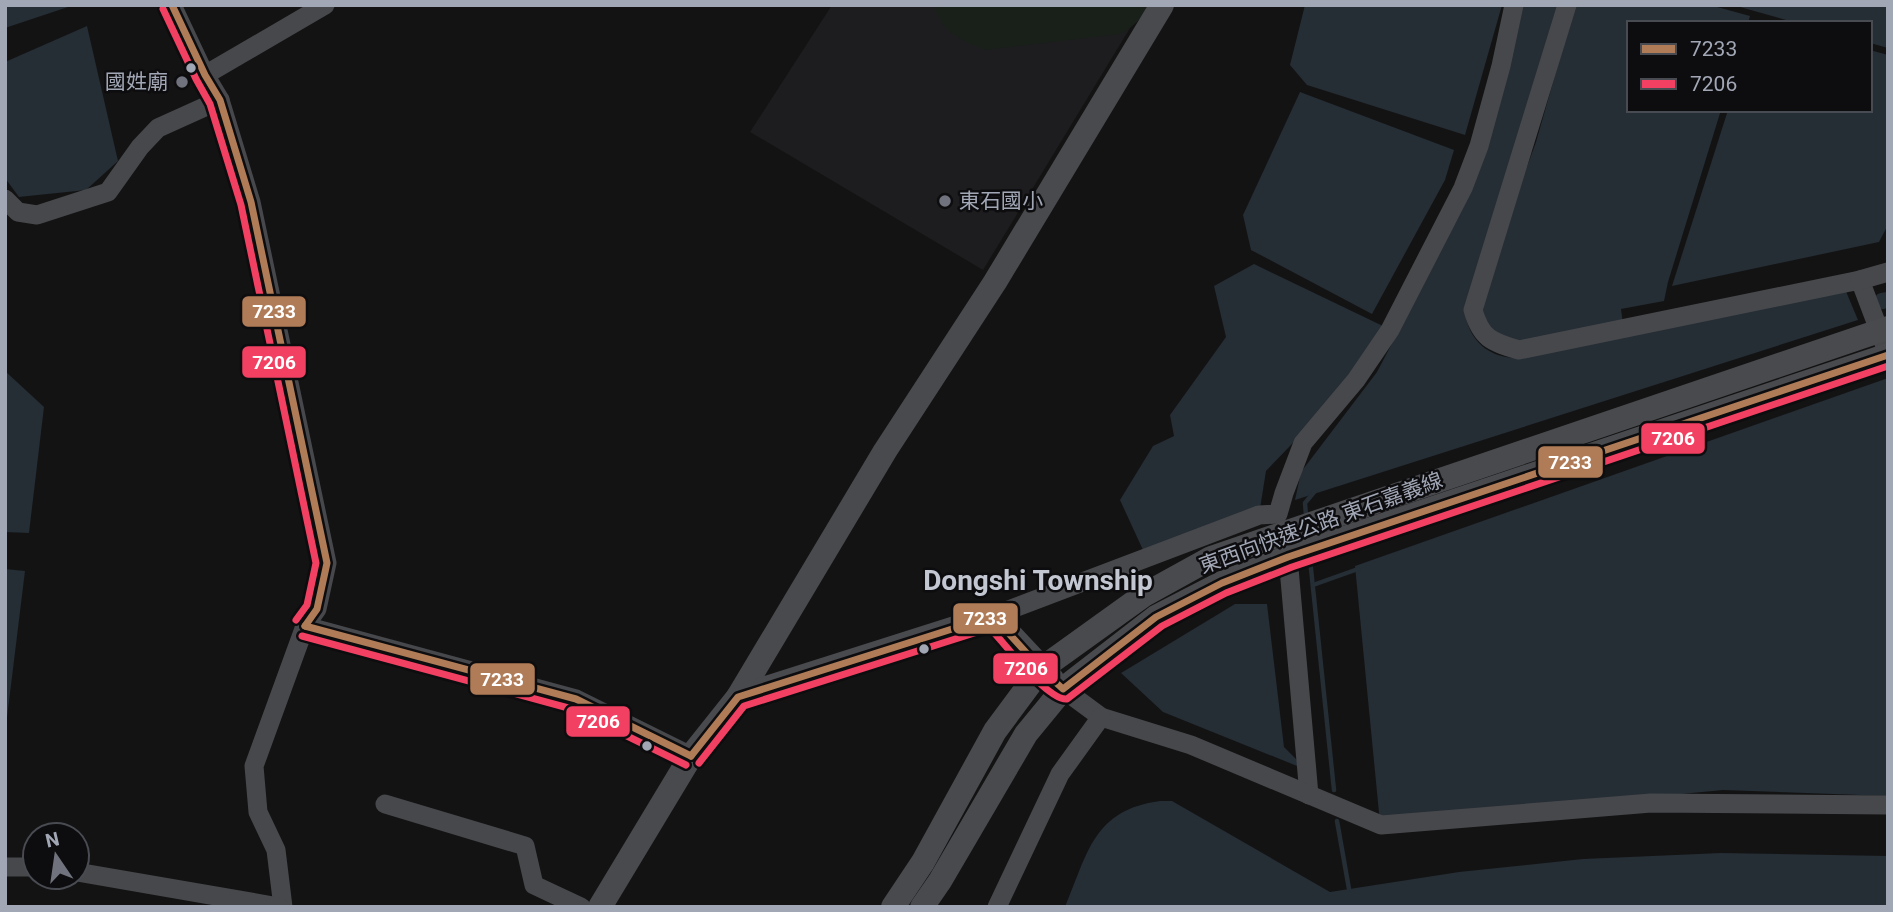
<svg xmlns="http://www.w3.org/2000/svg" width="1893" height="912" font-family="Roboto,'Noto Sans TC',sans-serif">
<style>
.built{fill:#1d1d1f}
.green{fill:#19201a}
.water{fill:#252d35}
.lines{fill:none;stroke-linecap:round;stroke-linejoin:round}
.stream{stroke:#252d35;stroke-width:4.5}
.canal{stroke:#252d35;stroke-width:16}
.minor{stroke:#47484c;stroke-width:19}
.major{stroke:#494a4e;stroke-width:24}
.bus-1-casing{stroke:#0d0d0f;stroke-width:12}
.bus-2-casing{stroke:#0d0d0f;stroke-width:12}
.bus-1{stroke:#b07c57;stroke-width:7}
.bus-2{stroke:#f24062;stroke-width:7}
.bus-dot{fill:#a2a7b6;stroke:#0d0d0f;stroke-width:2.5}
.poi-dot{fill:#70737d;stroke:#0d0d0f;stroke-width:2.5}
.labels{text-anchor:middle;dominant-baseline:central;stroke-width:5;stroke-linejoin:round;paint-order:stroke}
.poi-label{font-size:21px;fill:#a2a7b6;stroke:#0d0d0f;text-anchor:end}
.street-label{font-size:21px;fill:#a2a7b6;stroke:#0d0d0f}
.district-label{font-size:28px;font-weight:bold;fill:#c3c7d1;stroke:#0d0d0f}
.line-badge{stroke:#0d0d0f;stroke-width:2.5}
.badge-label{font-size:19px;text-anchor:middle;font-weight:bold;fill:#fff}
</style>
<rect width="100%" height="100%" fill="#131313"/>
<polygon class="built" points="832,5 1144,5 983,270 750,132"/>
<path class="green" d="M933,5H1148C1144,18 1131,28 1120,34L985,50L962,40L949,31L942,23Z"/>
<g class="water">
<polygon points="5,5 74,5 5,28"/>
<polygon points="1305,5 1502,5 1465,135 1307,85 1290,65"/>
<path d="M1521,5H1560L1465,312C1469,341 1489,358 1518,358L1845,289L1858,320L1295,500L1301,472L1377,372L1430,271Z"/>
<polygon points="1575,5 1710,5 1750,16 1748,23 1629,23 1629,110 1721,110 1668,282 1664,301 1621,309 1623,324 1514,343 1487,327 1479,297 1536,142"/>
<polygon points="1733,5 1888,5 1888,48 1870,43 1870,23 1797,23"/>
<polygon points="87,26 118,161 86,190 19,197 5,178 5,62"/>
<polygon points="1870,50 1888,55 1888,225 1879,242 1672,286 1728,110 1870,110"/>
<polygon points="1300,92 1454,150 1445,180 1372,314 1251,250 1243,215"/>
<polygon points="1254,264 1385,327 1344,390 1266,471 1259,515 1143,550 1120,500 1153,446 1174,436 1170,415 1226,337 1214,286"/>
<polygon points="5,371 44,407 29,533 5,532"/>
<polygon points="1888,378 1888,796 1723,790 1380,823 1355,566"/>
<polygon points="5,569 25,571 5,734"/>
<polygon points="1235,604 1267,604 1284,747 1307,770 1163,712 1121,673"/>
<path d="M1160,801H1172L1330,892L1459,872L1583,859L1721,853L1888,856V907H1065C1088,853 1093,810 1160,801Z"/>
</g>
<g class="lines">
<g class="stream">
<polyline points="1306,516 1305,503 1315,491"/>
<polyline points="1310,559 1334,790"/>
<polyline points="1313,585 1358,569"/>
<polyline points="1337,821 1349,889"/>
</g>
<polyline class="canal" points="1882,301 1888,300"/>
<g class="minor">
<polyline points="172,5 205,75 220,100 251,202 327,563 317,609 305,626 254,766 258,812 276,850 283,907"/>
<path d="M1567,5L1473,310C1481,338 1491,342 1519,350L1860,280L1888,354"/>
<polyline points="205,75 325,5"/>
<polyline points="5,199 18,212 37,215 108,192 140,147 158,128 220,100"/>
<polyline points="1860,280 1888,272"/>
<polyline points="1288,557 1309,795"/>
<polyline points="993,616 1259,515 1278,514 1284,493 1303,443 1356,380 1390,330 1463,188 1479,146 1501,66 1514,5"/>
<polyline points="305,626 576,699 691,756"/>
<polyline points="1063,689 1101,717 1191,745 1381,825 1651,803 1888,805"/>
<polyline points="385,804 525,846 534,885 581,907"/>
<polyline points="5,867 35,867"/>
<polyline points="77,872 279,907"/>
<polyline points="997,907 1060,774 1101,717"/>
</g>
<g class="major">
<polyline points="738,697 885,451 995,282 1162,5"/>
<polyline points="600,907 691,756 738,697 993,616 1052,679"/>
<polyline points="893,907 923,862 995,731 1041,669 1144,595 1211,558 1888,328"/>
<polyline points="922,907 940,881 1026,734 1063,689 1156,617 1222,583 1288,557 1888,355"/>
</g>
<defs>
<g id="bus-1">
<polyline points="172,5 205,75 220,100 251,202 327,563 317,609 305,626"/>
<polyline points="305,626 576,699 691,756"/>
<polyline points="691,756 738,697 993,616 1041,669 1063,689 1156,617 1222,583 1288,557 1888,355"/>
</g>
<g id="bus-2">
<polyline points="163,9 196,79 210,104 241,205 316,563 307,605 296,620"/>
<polyline points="302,636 572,709 686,765"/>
<path d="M699,763L744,706L990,628C1004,643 1048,701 1067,699L1162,626L1226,593L1292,567L1888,366"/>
</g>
</defs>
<use href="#bus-1" class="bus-1-casing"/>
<use href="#bus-2" class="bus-2-casing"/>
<use href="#bus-1" class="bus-1"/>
<use href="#bus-2" class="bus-2"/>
</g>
<g class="bus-dot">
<circle cx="191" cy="68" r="6"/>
<circle cx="924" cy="649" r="6"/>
<circle cx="647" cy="746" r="6"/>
</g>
<g class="poi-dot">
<circle cx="182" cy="82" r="7"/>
<circle cx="945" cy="201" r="7"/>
</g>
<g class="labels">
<g class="poi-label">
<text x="168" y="82">國姓廟</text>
<text x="959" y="201" text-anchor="start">東石國小</text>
</g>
<g class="street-label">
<text transform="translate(1321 523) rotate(-20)">東西向快速公路 東石嘉義線</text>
</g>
<g class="district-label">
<text x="1038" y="580">Dongshi Township</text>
</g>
</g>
<g class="line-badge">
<rect x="241" y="295" width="66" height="33" rx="7" fill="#b07c57"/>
<rect x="241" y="345" width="66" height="34" rx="7" fill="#f24062"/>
<rect x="1640" y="422" width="66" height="33" rx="7" fill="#f24062"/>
<rect x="1537" y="445" width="67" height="34" rx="7" fill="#b07c57"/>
<rect x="952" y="602" width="67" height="33" rx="7" fill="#b07c57"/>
<rect x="992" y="652" width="67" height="33" rx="7" fill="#f24062"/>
<rect x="469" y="662" width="67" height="34" rx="7" fill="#b07c57"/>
<rect x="565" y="705" width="66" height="33" rx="7" fill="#f24062"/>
</g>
<g class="badge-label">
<text x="274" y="318">7233</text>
<text x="274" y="369">7206</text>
<text x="1673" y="445">7206</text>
<text x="1570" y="469">7233</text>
<text x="985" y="625">7233</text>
<text x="1026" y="675">7206</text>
<text x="502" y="686">7233</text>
<text x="598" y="728">7206</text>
</g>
<rect width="1893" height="912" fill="none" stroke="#a2a7b6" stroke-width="14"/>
<rect x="1627" y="21" width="245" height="91" fill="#0d0d0f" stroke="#494b52" stroke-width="2"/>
<rect x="1641" y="44" width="35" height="10" fill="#b07c57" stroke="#494b52" stroke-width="2"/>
<text x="1690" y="56" font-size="21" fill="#a2a7b6">7233</text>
<rect x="1641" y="79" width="35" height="10" fill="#f24062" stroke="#494b52" stroke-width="2"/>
<text x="1690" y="91" font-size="21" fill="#a2a7b6">7206</text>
<g transform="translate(56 856) rotate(347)"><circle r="33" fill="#0d0d0f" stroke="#494b52" stroke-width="2"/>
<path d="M0-5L12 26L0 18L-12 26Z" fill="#70737d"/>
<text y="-10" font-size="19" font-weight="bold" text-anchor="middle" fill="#a2a7b6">N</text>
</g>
</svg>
